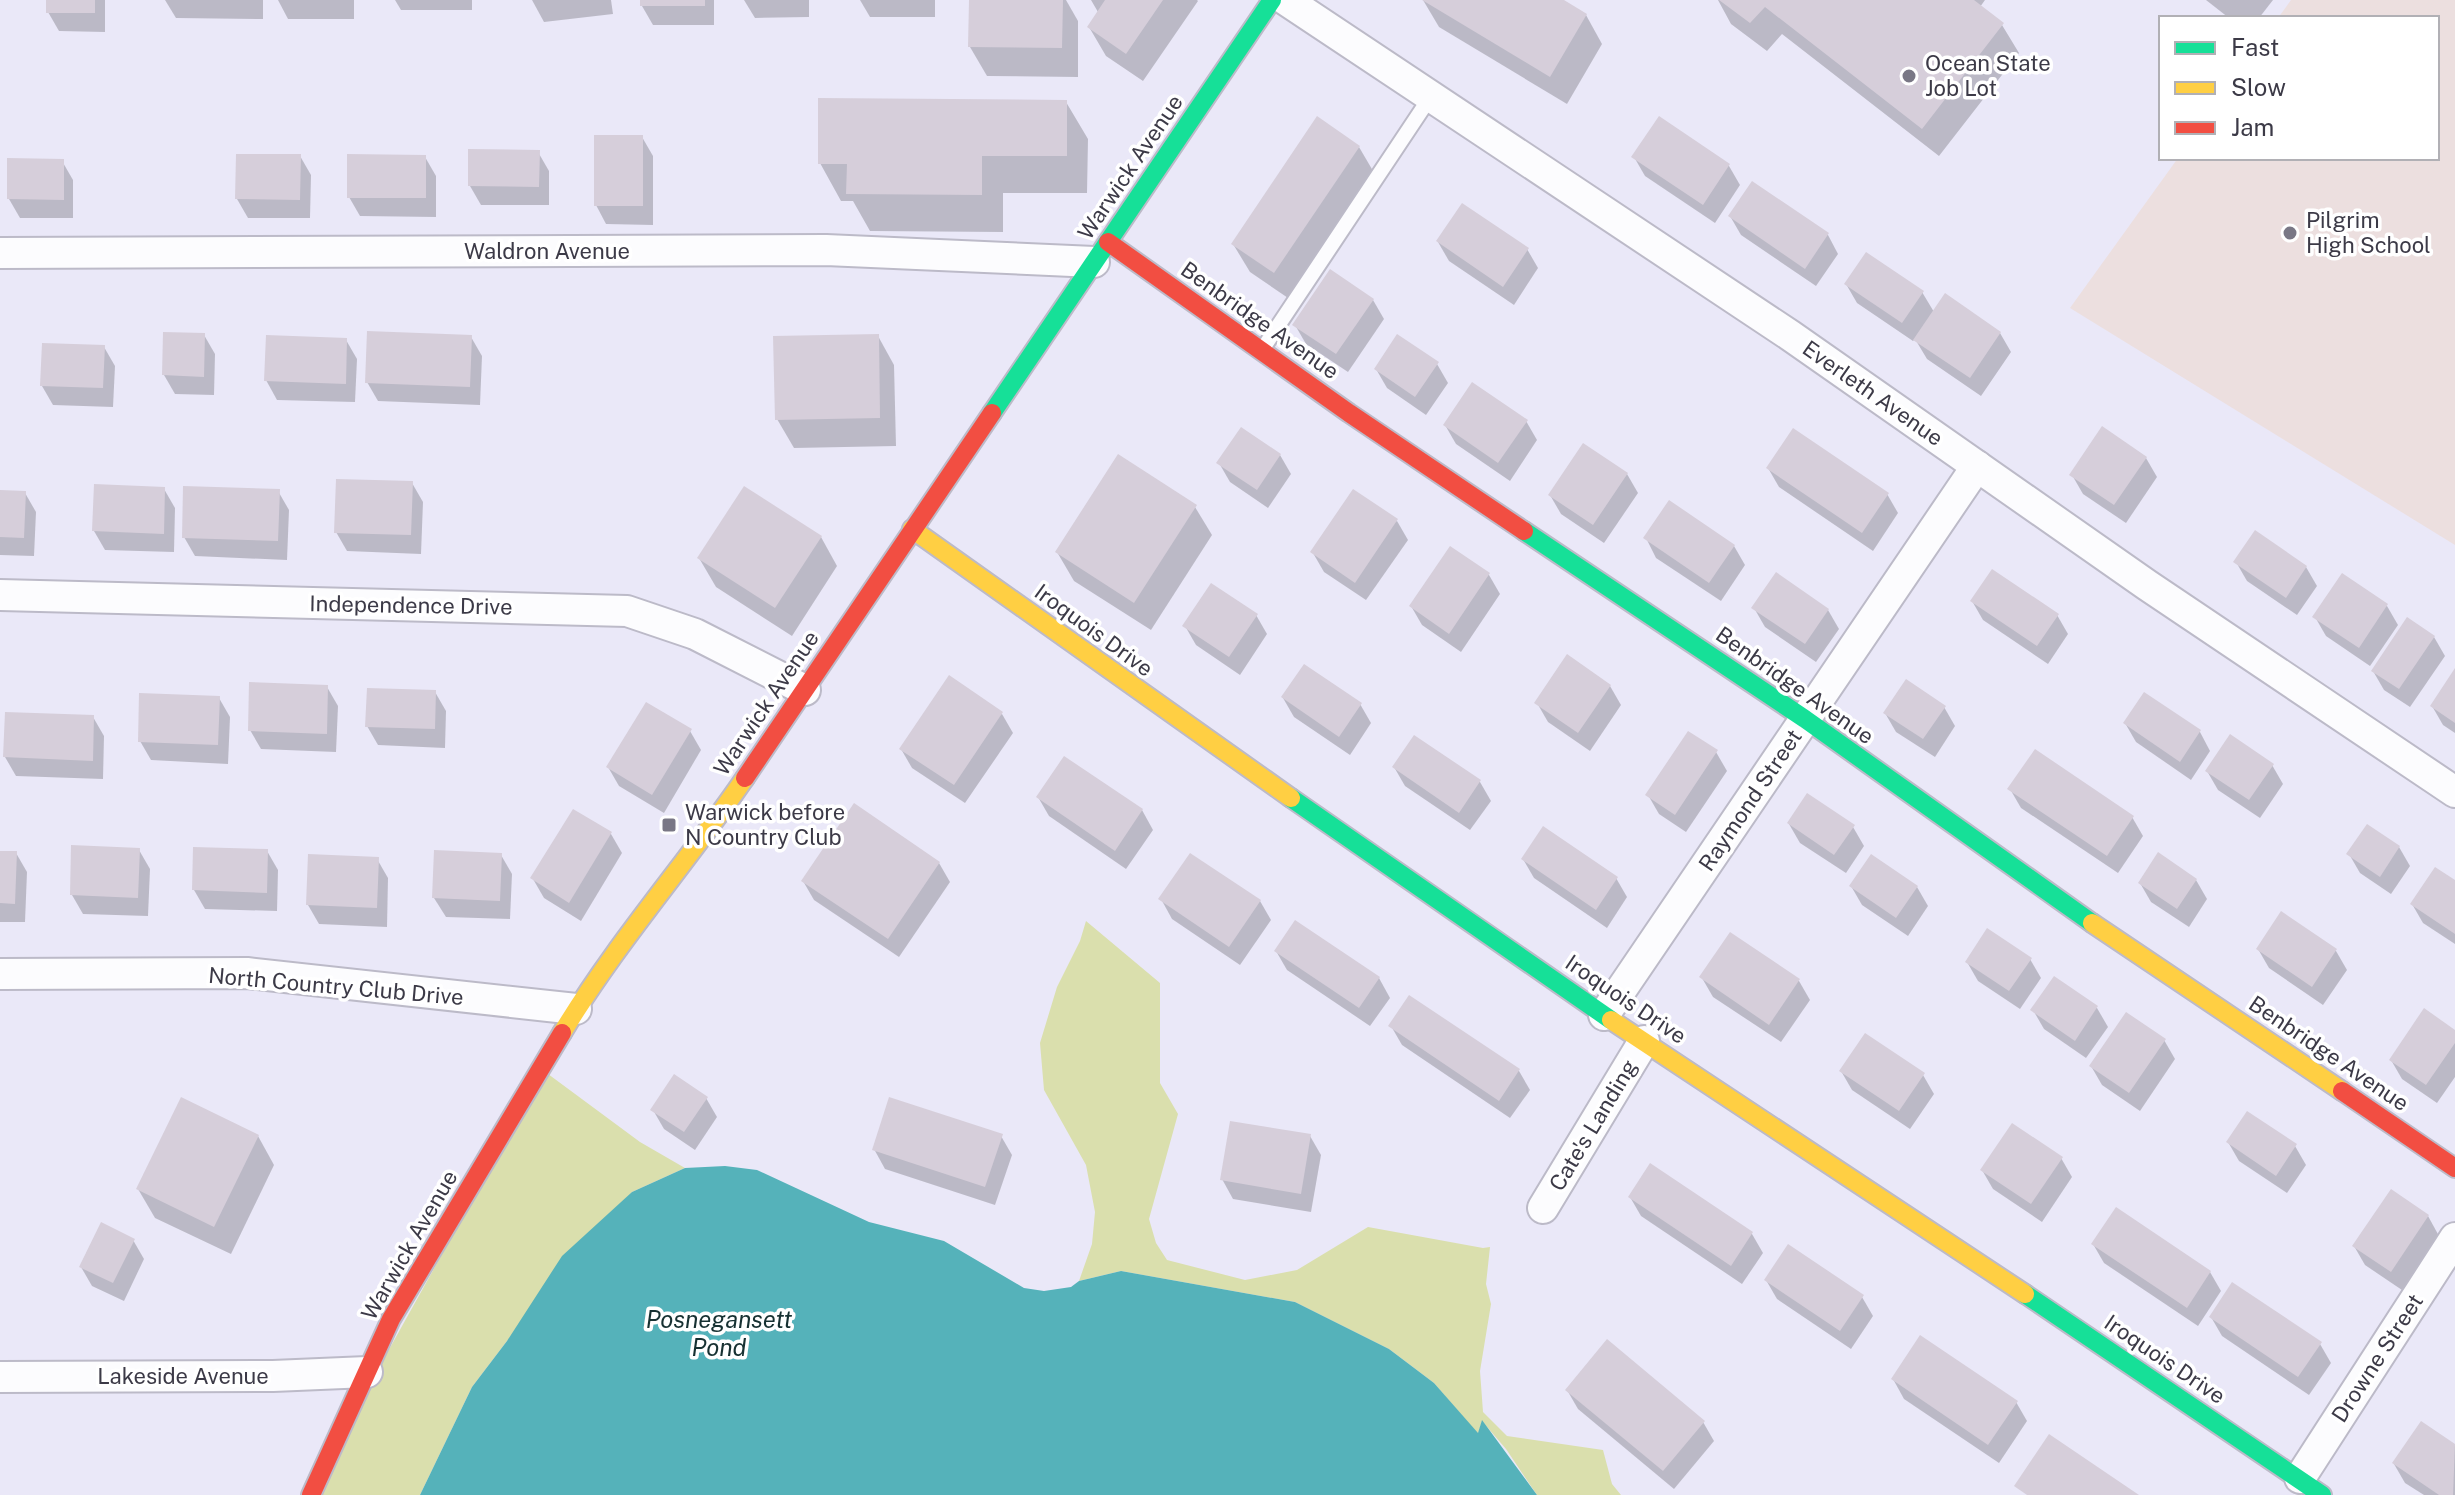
<svg xmlns="http://www.w3.org/2000/svg" width="2455" height="1495" font-family="'Public Sans',sans-serif">
<style>
.education{fill:#ecdfdf}
.green{fill:#dadfad}
.water{fill:#55b2ba}
.shadow{fill:#0003}
.building{fill:#d6ceda}
.lines{fill:none;stroke-linecap:round;stroke-linejoin:round}
.lane-casing{stroke:#bcbac8;stroke-width:18}
.street-casing{stroke:#bcbac8;stroke-width:34}
.fast-casing{stroke:#bcbac8;stroke-width:22}
.slow-casing{stroke:#bcbac8;stroke-width:22}
.jam-casing{stroke:#bcbac8;stroke-width:22}
.lane{stroke:#fcfcfe;stroke-width:14}
.street{stroke:#fcfcfe;stroke-width:30}
.fast{stroke:#16e098;stroke-width:18}
.slow{stroke:#ffcf43;stroke-width:18}
.jam{stroke:#f24e42;stroke-width:18}
.poi-dot{fill:#797785;stroke:#fff;stroke-width:3}
.labels{text-anchor:middle;dominant-baseline:central;stroke-width:7;stroke-linejoin:round;paint-order:stroke}
.poi-label{font-size:22px;fill:#3c3a47;stroke:#fff;text-anchor:start}
.street-label{font-size:22px;fill:#3c3a47;stroke:#fff}
.water-label{font-size:24px;font-style:italic;fill:#173132;stroke:#fff}
</style>
<rect width="100%" height="100%" fill="#eae8f8"/>
<polygon class="education" points="2291,0 2455,0 2455,545 2070,308 2178,158 2437,158 2437,18 2278,18"/>
<g class="green">
<polygon points="1086,921 1160,983 1160,1083 1178,1114 1149,1219 1156,1243 1167,1260 1245,1280 1297,1270 1368,1227 1483,1248 1490,1247 1486,1284 1491,1304 1480,1371 1483,1412 1507,1436 1603,1450 1612,1484 1621,1495 1537,1495 1506,1449 1482,1421 1478,1434 1434,1383 1389,1349 1295,1302 1121,1271 1079,1281 1092,1244 1095,1212 1086,1165 1044,1090 1040,1043 1057,987 1080,941"/>
<polygon points="544,1071 640,1142 685,1168 632,1192 507,1341 472,1387 420,1495 308,1495"/>
</g>
<polygon class="water" points="725,1166 757,1170 869,1222 944,1241 1024,1288 1044,1291 1071,1287 1079,1281 1121,1271 1295,1302 1389,1349 1434,1383 1478,1433 1482,1420 1537,1495 420,1495 472,1387 507,1341 562,1256 632,1192 685,1168"/>
<g class="shadow">
<polygon points="48,0 105,0 105,32 59,31 48,12"/>
<polygon points="165,0 263,0 263,19 176,18"/>
<polygon points="278,0 354,0 354,19 288,19"/>
<polygon points="395,0 472,0 472,10 401,10"/>
<polygon points="532,0 611,0 613,14 544,22"/>
<polygon points="642,0 714,0 714,25 653,25 642,6"/>
<polygon points="744,0 809,0 809,17 755,18"/>
<polygon points="860,0 935,0 935,17 870,17"/>
<polygon points="971,0 1066,0 1078,21 1078,77 987,76 970,47"/>
<polygon points="1091,0 1197,0 1198,1 1143,81 1106,56 1089,27 1098,12"/>
<polygon points="1423,0 1560,0 1586,15 1602,44 1567,104 1439,27"/>
<polygon points="1718,0 1985,0 1980,7 2002,25 2019,53 1939,156 1782,34 1767,51 1731,24"/>
<polygon points="2206,0 2273,0 2259,18 2229,18"/>
<polygon points="1066,102 1088,139 1087,193 1003,193 1003,232 870,231 853,201 841,201 820,163"/>
<polygon points="1659,119 1729,166 1740,185 1715,223 1645,176 1634,157"/>
<polygon points="642,137 653,156 653,225 606,224 596,205"/>
<polygon points="1359,147 1376,176 1291,300 1250,272 1233,244"/>
<polygon points="538,152 549,171 549,205 481,205 470,186"/>
<polygon points="300,156 311,175 310,218 248,218 237,199"/>
<polygon points="425,157 436,176 436,217 360,216 349,197"/>
<polygon points="62,161 73,180 73,218 20,218 9,199"/>
<polygon points="1730,216 1828,235 1838,254 1816,286 1741,235"/>
<polygon points="1438,242 1527,249 1538,268 1514,305 1449,261"/>
<polygon points="1846,284 1922,292 1934,312 2000,333 2011,352 1981,396 1927,359 1915,339 1913,341 1857,303"/>
<polygon points="1373,300 1384,319 1348,372 1306,344 1295,325"/>
<polygon points="204,335 215,354 214,395 175,394 164,375"/>
<polygon points="878,336 894,365 896,446 794,448 777,419"/>
<polygon points="471,337 482,356 480,405 378,401 367,382"/>
<polygon points="346,340 357,359 355,402 277,400 266,380"/>
<polygon points="104,347 115,366 113,407 53,405 42,386"/>
<polygon points="1437,364 1448,383 1426,415 1387,388 1376,369"/>
<polygon points="1526,421 1537,440 1510,481 1456,444 1445,425"/>
<polygon points="1280,455 1291,474 1268,508 1230,482 1219,463"/>
<polygon points="2146,458 2157,477 2126,523 2083,494 2072,475"/>
<polygon points="1768,468 1887,494 1898,513 1873,551 1779,487"/>
<polygon points="1627,474 1638,493 1604,543 1561,514 1550,495"/>
<polygon points="412,483 423,502 421,554 347,551 336,532"/>
<polygon points="164,489 175,508 174,552 105,550 94,531"/>
<polygon points="278,491 289,510 287,560 195,556 184,537"/>
<polygon points="0,492 25,493 36,512 34,556 0,555"/>
<polygon points="1195,507 1212,535 1151,630 1074,581 1057,552"/>
<polygon points="1397,521 1408,540 1366,600 1324,572 1313,553"/>
<polygon points="821,537 837,566 792,636 716,587 699,558"/>
<polygon points="1646,538 1734,546 1745,565 1721,601 1656,558"/>
<polygon points="1450,549 1489,575 1500,594 1461,652 1422,625 1411,606"/>
<polygon points="2236,562 2306,567 2317,586 2297,615 2247,581"/>
<polygon points="1972,601 2057,615 2068,634 2048,664 1983,620"/>
<polygon points="2387,606 2398,625 2370,666 2326,636 2315,617"/>
<polygon points="1754,608 1828,610 1839,629 1816,662 1765,627"/>
<polygon points="1256,615 1267,634 1240,675 1196,645 1185,626"/>
<polygon points="2434,637 2445,656 2410,707 2384,690 2373,671"/>
<polygon points="2455,672 2455,733 2443,725 2432,706"/>
<polygon points="1610,686 1621,705 1590,751 1548,722 1537,703"/>
<polygon points="327,687 338,706 336,752 261,749 250,730"/>
<polygon points="435,692 446,711 445,748 378,745 367,726"/>
<polygon points="219,698 230,717 228,764 151,760 140,741"/>
<polygon points="1283,698 1360,704 1371,723 1350,755 1294,717"/>
<polygon points="1944,707 1955,726 1935,757 1896,732 1885,713"/>
<polygon points="1002,714 1013,733 965,803 912,768 901,749"/>
<polygon points="93,717 104,736 103,779 16,776 5,757"/>
<polygon points="2125,723 2200,732 2210,751 2191,780 2136,742"/>
<polygon points="690,731 701,750 664,813 619,786 608,767"/>
<polygon points="1716,752 1727,771 1686,832 1659,814 1648,795"/>
<polygon points="2272,765 2283,784 2260,818 2218,790 2207,771"/>
<polygon points="1394,767 1480,782 1491,801 1470,830 1405,786"/>
<polygon points="2010,789 2132,817 2143,836 2118,873 2021,808"/>
<polygon points="1038,797 1142,810 1153,830 1126,869 1049,816"/>
<polygon points="574,812 611,834 622,853 581,921 544,898 533,879"/>
<polygon points="1789,824 1853,827 1864,846 1846,873 1800,843"/>
<polygon points="2399,847 2410,866 2391,894 2360,873 2349,854"/>
<polygon points="139,850 150,869 148,916 83,914 72,895"/>
<polygon points="267,851 278,870 277,911 205,909 194,890"/>
<polygon points="0,853 16,853 27,872 25,922 0,922"/>
<polygon points="501,855 512,874 510,919 446,917 434,898"/>
<polygon points="377,859 388,878 387,927 319,924 308,905"/>
<polygon points="1523,859 1616,878 1627,897 1607,928 1534,878"/>
<polygon points="939,863 950,882 899,957 814,900 803,881"/>
<polygon points="2196,880 2207,899 2189,927 2151,902 2140,883"/>
<polygon points="2455,882 2455,944 2423,923 2412,904"/>
<polygon points="1851,886 1917,887 1928,906 1908,936 1862,905"/>
<polygon points="1161,899 1260,901 1271,920 1240,965 1172,919"/>
<polygon points="2258,949 2336,951 2347,970 2323,1005 2269,968"/>
<polygon points="1276,951 1379,978 1390,998 1370,1026 1287,970"/>
<polygon points="2030,959 2041,978 2020,1009 1978,981 1967,962"/>
<polygon points="1702,978 1799,981 1810,1000 1781,1042 1713,997"/>
<polygon points="2097,1008 2108,1027 2086,1058 2044,1029 2033,1010"/>
<polygon points="1391,1026 1519,1071 1530,1090 1510,1118 1402,1045"/>
<polygon points="2455,1032 2455,1077 2437,1103 2402,1079 2391,1060"/>
<polygon points="2164,1040 2175,1059 2140,1111 2102,1085 2091,1066"/>
<polygon points="1841,1071 1923,1075 1934,1094 1910,1129 1852,1090"/>
<polygon points="706,1098 717,1117 695,1150 664,1129 653,1110"/>
<polygon points="258,1136 274,1165 231,1254 155,1218 138,1189"/>
<polygon points="1001,1136 1012,1155 995,1205 885,1169 874,1149"/>
<polygon points="1310,1136 1321,1155 1311,1212 1233,1199 1222,1179"/>
<polygon points="2228,1142 2295,1146 2306,1165 2287,1193 2239,1161"/>
<polygon points="2061,1158 2072,1177 2042,1222 1993,1189 1982,1170"/>
<polygon points="1630,1197 1752,1234 1763,1253 1742,1284 1641,1216"/>
<polygon points="2428,1216 2439,1236 2402,1290 2365,1265 2354,1246"/>
<polygon points="133,1240 144,1259 124,1301 92,1286 81,1267"/>
<polygon points="2093,1244 2210,1272 2221,1291 2198,1326 2104,1263"/>
<polygon points="1766,1280 1862,1297 1873,1316 1851,1349 1777,1299"/>
<polygon points="2211,1317 2320,1344 2331,1363 2309,1395 2222,1336"/>
<polygon points="1893,1379 2016,1402 2027,1421 1999,1463 1904,1399"/>
<polygon points="1567,1390 1703,1422 1714,1441 1674,1489 1578,1409"/>
<polygon points="2421,1423 2455,1446 2455,1495 2424,1495 2405,1483 2394,1464"/>
</g>
<g class="building">
<rect x="46" y="0" width="49" height="13"/>
<rect x="640" y="0" width="65" height="6"/>
<polygon points="969,0 1063,0 1062,48 968,47"/>
<polygon points="1105,0 1163,0 1126,54 1087,27"/>
<polygon points="1422,0 1564,0 1587,14 1550,77"/>
<polygon points="1719,0 1974,0 2004,23 1922,129 1765,7 1750,23"/>
<polygon points="818,98 1067,100 1067,156 982,156 982,195 846,194 847,164 818,164"/>
<polygon points="1317,116 1360,146 1274,273 1231,244"/>
<polygon points="1659,116 1730,164 1703,205 1631,157"/>
<rect x="594" y="135" width="49" height="71"/>
<polygon points="468,149 540,150 539,187 468,186"/>
<polygon points="236,154 301,154 300,200 235,199"/>
<polygon points="347,154 426,155 426,198 347,198"/>
<polygon points="7,158 64,159 64,200 7,199"/>
<polygon points="1752,181 1829,233 1805,269 1728,216"/>
<polygon points="1462,203 1529,248 1503,287 1436,241"/>
<polygon points="1866,252 1924,291 1902,323 1844,284"/>
<polygon points="1330,269 1374,299 1336,354 1292,325"/>
<polygon points="1945,293 2001,332 1970,378 1913,340"/>
<polygon points="367,331 472,335 470,387 365,383"/>
<polygon points="163,332 205,333 204,377 162,375"/>
<polygon points="879,334 880,418 775,420 773,336"/>
<polygon points="1397,334 1439,362 1415,397 1374,369"/>
<polygon points="266,335 347,338 346,384 264,381"/>
<polygon points="42,343 105,345 103,388 40,386"/>
<polygon points="1472,382 1528,420 1498,463 1443,425"/>
<polygon points="2102,426 2147,457 2114,505 2069,475"/>
<polygon points="1241,427 1281,454 1257,490 1216,463"/>
<polygon points="1793,428 1889,493 1862,533 1766,468"/>
<polygon points="1583,443 1628,473 1593,525 1548,495"/>
<polygon points="1118,454 1197,505 1134,603 1055,552"/>
<polygon points="336,479 413,481 411,535 334,533"/>
<polygon points="94,484 165,487 164,534 92,531"/>
<polygon points="183,486 280,489 278,541 182,538"/>
<polygon points="744,486 822,536 775,608 697,558"/>
<polygon points="1353,489 1398,519 1355,583 1310,552"/>
<polygon points="0,490 26,491 24,538 0,537"/>
<polygon points="1669,500 1735,545 1709,583 1643,538"/>
<polygon points="2255,530 2307,566 2286,598 2233,562"/>
<polygon points="1450,546 1490,573 1449,634 1409,606"/>
<polygon points="1992,569 2059,614 2037,646 1970,601"/>
<polygon points="1776,572 1829,609 1805,644 1751,608"/>
<polygon points="2342,573 2388,604 2359,648 2312,617"/>
<polygon points="1211,583 1258,614 1229,657 1182,626"/>
<polygon points="2407,617 2435,636 2399,689 2371,671"/>
<polygon points="1567,654 1611,685 1578,733 1534,703"/>
<polygon points="1304,664 1362,703 1339,737 1281,697"/>
<polygon points="2455,668 2455,723 2430,706"/>
<polygon points="949,675 1003,712 954,785 899,749"/>
<polygon points="1906,679 1946,706 1923,739 1883,713"/>
<polygon points="249,682 328,685 327,734 248,731"/>
<polygon points="367,688 436,690 435,729 365,727"/>
<polygon points="2144,692 2201,730 2180,762 2123,723"/>
<polygon points="139,693 220,696 218,745 138,742"/>
<polygon points="646,702 692,729 652,795 606,767"/>
<polygon points="5,712 94,715 93,761 3,757"/>
<polygon points="1688,731 1718,750 1675,815 1645,795"/>
<polygon points="2230,734 2274,764 2249,800 2205,771"/>
<polygon points="1414,735 1481,780 1459,813 1392,767"/>
<polygon points="2035,749 2134,816 2107,856 2007,789"/>
<polygon points="1064,756 1143,809 1115,851 1036,797"/>
<polygon points="1807,793 1855,825 1834,855 1787,823"/>
<polygon points="854,803 940,862 888,939 801,881"/>
<polygon points="573,809 612,832 569,903 530,878"/>
<polygon points="2367,824 2400,846 2380,877 2346,854"/>
<polygon points="1543,826 1618,877 1596,910 1521,859"/>
<polygon points="71,845 140,848 138,898 70,895"/>
<polygon points="193,847 268,849 267,893 192,890"/>
<polygon points="434,850 502,853 500,901 432,898"/>
<polygon points="0,851 17,851 15,904 0,903"/>
<polygon points="2158,852 2197,879 2177,909 2138,883"/>
<polygon points="1190,853 1261,900 1229,947 1158,899"/>
<polygon points="308,854 379,857 377,908 306,905"/>
<polygon points="1871,854 1918,886 1896,918 1849,886"/>
<polygon points="2435,867 2455,880 2455,934 2410,904"/>
<polygon points="2281,911 2337,949 2312,987 2256,949"/>
<polygon points="1295,920 1380,977 1359,1008 1274,951"/>
<polygon points="1987,928 2032,958 2009,991 1965,962"/>
<polygon points="1730,932 1800,979 1769,1025 1699,977"/>
<polygon points="2054,976 2098,1006 2075,1041 2030,1010"/>
<polygon points="1409,995 1520,1069 1499,1101 1388,1026"/>
<polygon points="2424,1008 2455,1030 2455,1043 2426,1085 2389,1060"/>
<polygon points="2126,1012 2166,1039 2129,1093 2089,1066"/>
<polygon points="1865,1033 1925,1073 1899,1111 1839,1071"/>
<polygon points="674,1074 708,1097 684,1132 650,1110"/>
<polygon points="181,1097 259,1135 214,1227 136,1189"/>
<polygon points="889,1097 1003,1134 985,1187 872,1150"/>
<polygon points="2247,1111 2297,1144 2276,1176 2226,1142"/>
<polygon points="1230,1121 1311,1134 1301,1194 1220,1180"/>
<polygon points="2012,1123 2063,1157 2031,1204 1980,1170"/>
<polygon points="1650,1163 1753,1232 1731,1266 1628,1197"/>
<polygon points="2391,1189 2429,1215 2391,1272 2352,1246"/>
<polygon points="2116,1207 2211,1271 2187,1308 2091,1244"/>
<polygon points="101,1222 135,1239 113,1283 79,1267"/>
<polygon points="1788,1244 1864,1295 1840,1331 1764,1280"/>
<polygon points="2232,1282 2322,1342 2298,1377 2209,1317"/>
<polygon points="1920,1335 2018,1401 1988,1445 1891,1379"/>
<polygon points="1607,1339 1705,1421 1663,1471 1565,1390"/>
<polygon points="2421,1421 2455,1444 2453,1495 2439,1495 2392,1463"/>
<polygon points="2049,1434 2139,1495 2027,1495 2014,1486"/>
</g>
<g class="lines">
<defs>
<polyline id="lane" points="1264,347 1431,96"/>
<g id="street">
<polyline points="1286,0 1791,336 2147,585 2455,792"/>
<polyline points="0,253 826,250 1094,262"/>
<polyline points="0,595 627,611 695,634 805,690"/>
<polyline points="0,974 247,973 576,1009"/>
<polyline points="1604,1015 1977,466"/>
<polyline points="1543,1208 1644,1041"/>
<polyline points="0,1377 273,1376 367,1372"/>
<polyline points="2300,1478 2455,1238"/>
</g>
<g id="fast">
<polyline points="992,413 1272,0"/>
<polyline points="1524,531 1805,719 2092,923"/>
<polyline points="1291,798 1611,1020"/>
<polyline points="2025,1294 2322,1495"/>
</g>
<g id="slow">
<polyline points="912,529 1291,798"/>
<polyline points="2092,923 2342,1091"/>
<polyline points="1611,1020 2025,1294"/>
<path d="M562,1033C616,943 686,864 745,778"/>
</g>
<g id="jam">
<polyline points="1108,242 1349,413 1524,531"/>
<polyline points="745,778 992,413"/>
<polyline points="2342,1091 2455,1168"/>
<polyline points="311,1495 391,1319 562,1033"/>
</g>
</defs>
<use href="#lane" class="lane-casing"/>
<use href="#street" class="street-casing"/>
<use href="#fast" class="fast-casing"/>
<use href="#slow" class="slow-casing"/>
<use href="#jam" class="jam-casing"/>
<use href="#lane" class="lane"/>
<use href="#street" class="street"/>
<use href="#fast" class="fast"/>
<use href="#slow" class="slow"/>
<use href="#jam" class="jam"/>
</g>
<g class="poi-dot">
<circle cx="1909" cy="76" r="8"/>
<circle cx="2290" cy="233" r="8"/>
<rect x="661" y="817" width="16" height="16" rx="4"/>
</g>
<g class="labels">
<g class="poi-label">
<text x="1925" y="63">Ocean State<tspan x="1925" dy="25">Job Lot</tspan></text>
<text x="2306" y="220">Pilgrim<tspan x="2306" dy="25">High School</tspan></text>
<text x="685" y="812">Warwick before<tspan x="685" dy="25">N Country Club</tspan></text>
</g>
<g class="street-label">
<text transform="translate(1130 167) rotate(-56)">Warwick Avenue</text>
<text x="547" y="251">Waldron Avenue</text>
<text transform="translate(1260 320) rotate(35)">Benbridge Avenue</text>
<text transform="translate(1873 393) rotate(35)">Everleth Avenue</text>
<text transform="translate(411 605) rotate(1)">Independence Drive</text>
<text transform="translate(1094 630) rotate(36)">Iroquois Drive</text>
<text transform="translate(1795 685) rotate(35)">Benbridge Avenue</text>
<text transform="translate(766 703) rotate(-56)">Warwick Avenue</text>
<text transform="translate(1750 800) rotate(-56)">Raymond Street</text>
<text transform="translate(336 986) rotate(5)">North Country Club Drive</text>
<text transform="translate(1626 999) rotate(34)">Iroquois Drive</text>
<text transform="translate(2329 1053) rotate(34)">Benbridge Avenue</text>
<text transform="translate(1593 1125) rotate(-59)">Cate's Landing</text>
<text transform="translate(409 1245) rotate(-60)">Warwick Avenue</text>
<text transform="translate(2377 1358) rotate(-57)">Drowne Street</text>
<text transform="translate(2165 1359) rotate(34)">Iroquois Drive</text>
<text x="183" y="1376">Lakeside Avenue</text>
</g>
<g class="water-label">
<text x="719" y="1319">Posnegansett<tspan x="719" dy="28">Pond</tspan></text>
</g>
</g>
<rect x="2159" y="16" width="280" height="144" fill="#ffffff" stroke="#b1b0b5" stroke-width="2"/>
<rect x="2175" y="42" width="40" height="12" fill="#16e098" stroke="#b1b0b5" stroke-width="2"/>
<text x="2231" y="56" font-size="24" fill="#3c3a47">Fast</text>
<rect x="2175" y="82" width="40" height="12" fill="#ffcf43" stroke="#b1b0b5" stroke-width="2"/>
<text x="2231" y="96" font-size="24" fill="#3c3a47">Slow</text>
<rect x="2175" y="122" width="40" height="12" fill="#f24e42" stroke="#b1b0b5" stroke-width="2"/>
<text x="2231" y="136" font-size="24" fill="#3c3a47">Jam</text>
</svg>
